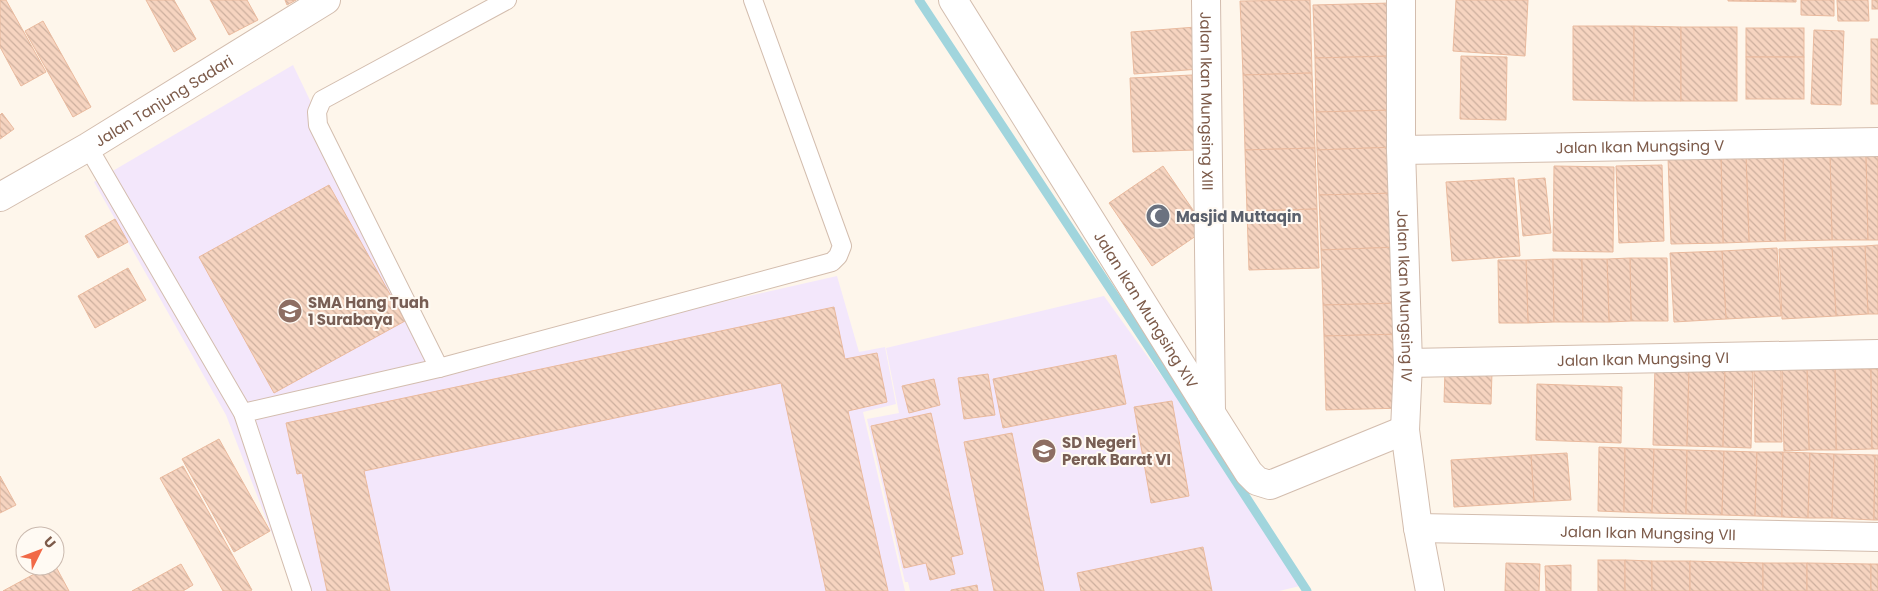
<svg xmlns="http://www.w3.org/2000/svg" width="1878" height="591" font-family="Poppins,sans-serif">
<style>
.education{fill:#f3e7fb}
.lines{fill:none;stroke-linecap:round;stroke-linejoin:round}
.stream{stroke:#a1d5dd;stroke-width:9}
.building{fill:url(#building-back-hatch);stroke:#eaba9e}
.service-casing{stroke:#d3bdae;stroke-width:20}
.minor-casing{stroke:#d3bdae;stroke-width:30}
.tertiary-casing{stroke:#d3bdae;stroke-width:30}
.service{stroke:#fff;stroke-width:18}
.minor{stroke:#fff;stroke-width:28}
.tertiary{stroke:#fff;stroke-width:28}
.labels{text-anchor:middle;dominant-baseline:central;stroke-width:4;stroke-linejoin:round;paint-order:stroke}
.street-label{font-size:15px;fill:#7d5b4a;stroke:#fffaf3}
.worship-label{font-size:15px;font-weight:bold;fill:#5b616d;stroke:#fffaf3;text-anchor:start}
.education-label{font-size:15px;font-weight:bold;fill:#785e54;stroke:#fffaf3;text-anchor:start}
</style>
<defs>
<pattern id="building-back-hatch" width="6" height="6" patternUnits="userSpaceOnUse" patternTransform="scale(1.25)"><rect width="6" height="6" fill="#f6d4c0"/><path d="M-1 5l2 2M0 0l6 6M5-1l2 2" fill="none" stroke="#ccaf9e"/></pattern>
</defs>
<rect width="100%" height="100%" fill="#fef6eb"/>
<g class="education">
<polygon points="293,65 438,366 837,276 859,352 885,347 896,404 863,412 905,591 294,591 226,415 94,182"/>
<polygon points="1104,296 1199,428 1300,586 1279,591 910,591 908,582 905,582 867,419 899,413 886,348"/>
</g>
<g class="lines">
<polyline class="stream" points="919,0 1150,349 1307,591"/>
</g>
<g class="building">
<polygon points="0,0 6,0 46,72 21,86 0,47"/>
<polygon points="146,0 174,0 196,39 174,52"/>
<polygon points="210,0 247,0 258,20 229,35"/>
<polygon points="285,0 296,0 287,5"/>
<polygon points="1310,0 1312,73 1243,75 1240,1"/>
<polygon points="1456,0 1528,0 1525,56 1453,51"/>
<polygon points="1728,0 1796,0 1796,2 1728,1"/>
<polygon points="1801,0 1834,0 1834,16 1801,15"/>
<polygon points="1837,0 1868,0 1869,21 1838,21"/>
<rect x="1872" y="0" width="6" height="9"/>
<polygon points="1391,3 1392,56 1315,58 1313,5"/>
<polygon points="43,21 91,107 73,117 25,31"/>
<polygon points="1573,26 1634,26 1634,101 1573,100"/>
<polygon points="1634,26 1681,27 1681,101 1634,101"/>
<polygon points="1196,27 1200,69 1134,74 1131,32"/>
<rect x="1681" y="27" width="56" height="74"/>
<rect x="1746" y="28" width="58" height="29"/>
<polygon points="1814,30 1844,31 1841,105 1811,104"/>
<rect x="1871" y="39" width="7" height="65"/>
<polygon points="1392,56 1395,110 1316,112 1315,58"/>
<polygon points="1461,56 1507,57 1506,120 1460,119"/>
<rect x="1746" y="57" width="58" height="42"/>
<polygon points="1312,73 1315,148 1245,150 1243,75"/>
<polygon points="1192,75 1195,150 1133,152 1130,78"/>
<polygon points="1395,110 1396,147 1317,150 1316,112"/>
<polygon points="2,113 14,129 0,139 0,115"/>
<polygon points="1396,147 1397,193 1319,195 1317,150"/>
<polygon points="1315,148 1317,209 1247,211 1245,150"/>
<polygon points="1866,153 1868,240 1832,240 1830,154"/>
<polygon points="1866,153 1878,153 1878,240 1868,240"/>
<polygon points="1830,154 1832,240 1785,241 1783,155"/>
<polygon points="1783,155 1785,241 1749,242 1746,156"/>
<polygon points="1721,156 1746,156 1749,242 1723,243"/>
<polygon points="1721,156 1723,243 1671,244 1668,157"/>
<polygon points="1662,165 1664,241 1619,243 1616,166"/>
<polygon points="1163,166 1206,229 1152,266 1109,203"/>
<polygon points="1554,166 1614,167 1613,252 1553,251"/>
<polygon points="1514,178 1520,256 1452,261 1446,182"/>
<polygon points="1545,178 1551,233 1523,236 1518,180"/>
<polygon points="329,185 405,321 274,393 199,257"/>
<polygon points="1397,193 1399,247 1321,250 1319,195"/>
<polygon points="1317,209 1319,268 1249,270 1247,211"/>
<polygon points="115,219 128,242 98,258 85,236"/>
<polygon points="1878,245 1878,314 1868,314 1865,246"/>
<polygon points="1865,246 1868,314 1836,316 1832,247"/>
<polygon points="1399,247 1401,303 1323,305 1321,250"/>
<polygon points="1832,247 1836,316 1782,319 1779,249"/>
<polygon points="1777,248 1781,316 1726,319 1722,251"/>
<polygon points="1722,251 1726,319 1674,322 1670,253"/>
<polygon points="1630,258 1667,258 1668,321 1631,321"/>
<polygon points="1630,258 1631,321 1609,322 1607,259"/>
<polygon points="1553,259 1554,322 1528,323 1526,260"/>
<polygon points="1553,259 1582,259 1583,322 1554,322"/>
<polygon points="1582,259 1607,259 1609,322 1583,322"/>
<polygon points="1498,260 1526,260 1528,323 1499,323"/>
<polygon points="128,268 146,300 95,328 78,296"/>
<polygon points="1401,303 1402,334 1324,336 1323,305"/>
<polygon points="834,307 845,359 877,353 887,402 848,411 888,591 826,591 781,383 364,471 390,591 327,591 302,473 297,474 286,423"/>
<polygon points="1402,334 1405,408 1326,410 1324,336"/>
<polygon points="1116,355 1126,404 1003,428 993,379"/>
<polygon points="1655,366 1689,367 1687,446 1653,445"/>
<polygon points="1689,367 1725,368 1723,447 1687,446"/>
<polygon points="1725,368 1753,369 1751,448 1723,447"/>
<polygon points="1835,369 1871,369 1872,449 1836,450"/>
<polygon points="1835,369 1836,450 1809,450 1807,370"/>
<polygon points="1871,369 1878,369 1878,449 1872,449"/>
<polygon points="1445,370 1492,372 1491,404 1444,402"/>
<polygon points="1781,370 1782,442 1755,442 1754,371"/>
<polygon points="1782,370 1807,370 1809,450 1784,451"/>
<polygon points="988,374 995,415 964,419 958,378"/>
<polygon points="934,379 940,405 909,413 902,386"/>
<polygon points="1537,384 1622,387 1621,443 1536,440"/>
<polygon points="1172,401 1189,496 1151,503 1134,407"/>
<polygon points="931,413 963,554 951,557 955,574 930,580 926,563 904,568 871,426"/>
<polygon points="1012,433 1044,591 994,591 964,442"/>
<polygon points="219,439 270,531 234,552 182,459"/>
<polygon points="1599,447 1625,448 1624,512 1598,511"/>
<polygon points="1625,448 1654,449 1652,513 1624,512"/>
<polygon points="1654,449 1687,450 1686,514 1652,513"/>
<polygon points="1687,450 1724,451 1722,515 1686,514"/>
<polygon points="1724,451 1757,452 1755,516 1722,515"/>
<polygon points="1757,452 1783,452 1782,517 1755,516"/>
<polygon points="1783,452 1810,453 1808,518 1782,517"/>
<polygon points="1567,453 1571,500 1534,502 1531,455"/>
<polygon points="1810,453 1834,454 1832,518 1808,518"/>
<polygon points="1834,454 1875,455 1874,520 1832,518"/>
<polygon points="1531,455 1534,502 1454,507 1451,460"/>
<polygon points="1875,455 1878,455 1878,520 1874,520"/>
<polygon points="183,466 252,590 250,591 223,591 160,478"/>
<polygon points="0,476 16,505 0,513"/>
<polygon points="1203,547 1212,591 1081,591 1077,573"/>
<rect x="1598" y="560" width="27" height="31"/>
<polygon points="1625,560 1652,561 1652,591 1625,591"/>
<rect x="1652" y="561" width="38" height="30"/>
<polygon points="1690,561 1763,563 1763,591 1690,591"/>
<polygon points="1506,563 1540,564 1539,591 1505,591"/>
<rect x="1763" y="563" width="44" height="28"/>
<polygon points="1807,563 1871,564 1871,591 1807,591"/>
<polygon points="181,564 193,585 183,591 132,591"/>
<rect x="1871" y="564" width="7" height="27"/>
<polygon points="55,565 69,591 3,591 49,566"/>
<polygon points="1571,565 1571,591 1546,591 1545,566"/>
<polygon points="977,585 978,591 951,591 951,590"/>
</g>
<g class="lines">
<defs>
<g id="service">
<polyline points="88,147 243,413 302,591"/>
<polyline points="439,368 318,125 317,112 322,100 507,0"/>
<polyline points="243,413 439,368 832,262 838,256 842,246 753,0"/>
</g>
<g id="minor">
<path id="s1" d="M953,0L1211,413L1249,473L1257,481L1270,485L1405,430"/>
<path id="s2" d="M1206,0L1211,413"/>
<path id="s3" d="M1401,0V150L1408,363L1405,430L1418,528L1430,591"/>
<path id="s4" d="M1401,150L1878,142"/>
<path id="s5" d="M1408,363L1878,354"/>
<path id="s6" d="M1418,528L1878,537"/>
</g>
<g id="tertiary">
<path id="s7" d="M0,197L88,147L326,0"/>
</g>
</defs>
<use href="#service" class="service-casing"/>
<use href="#minor" class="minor-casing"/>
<use href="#tertiary" class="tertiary-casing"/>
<use href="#service" class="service"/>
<use href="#minor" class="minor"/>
<use href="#tertiary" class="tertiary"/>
</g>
<defs>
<symbol id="mosque-disc" viewBox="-11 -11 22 22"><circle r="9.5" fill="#6b7280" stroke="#fffaf3"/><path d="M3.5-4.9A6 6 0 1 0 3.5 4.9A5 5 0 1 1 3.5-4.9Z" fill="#fff"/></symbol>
<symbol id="school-disc" viewBox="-11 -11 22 22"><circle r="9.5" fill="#8d6e63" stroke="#fffaf3"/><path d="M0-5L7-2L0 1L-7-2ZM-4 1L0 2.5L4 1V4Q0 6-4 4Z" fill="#fff"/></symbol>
</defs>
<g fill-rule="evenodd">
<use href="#mosque-disc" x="1144" y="202" width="28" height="28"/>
<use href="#school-disc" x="276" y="297" width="28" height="28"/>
<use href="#school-disc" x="1030" y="437" width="28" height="28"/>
</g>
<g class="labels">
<g class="street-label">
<text stroke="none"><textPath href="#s7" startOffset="190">Jalan Tanjung Sadari</textPath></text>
<text stroke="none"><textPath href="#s2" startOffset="101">Jalan Ikan Mungsing XIII</textPath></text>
<text stroke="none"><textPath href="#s4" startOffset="239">Jalan Ikan Mungsing V</textPath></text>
<text stroke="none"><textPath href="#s3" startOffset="296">Jalan Ikan Mungsing IV</textPath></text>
<text stroke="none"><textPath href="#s1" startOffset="365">Jalan Ikan Mungsing XIV</textPath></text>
<text stroke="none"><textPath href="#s5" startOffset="235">Jalan Ikan Mungsing VI</textPath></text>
<text stroke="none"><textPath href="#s6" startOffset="230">Jalan Ikan Mungsing VII</textPath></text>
</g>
<g class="worship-label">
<text x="1176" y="216">Masjid Muttaqin</text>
</g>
<g class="education-label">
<text x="308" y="302">SMA Hang Tuah<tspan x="308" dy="17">1 Surabaya</tspan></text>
<text x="1062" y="442">SD Negeri<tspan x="1062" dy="17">Perak Barat VI</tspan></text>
</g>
</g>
<g transform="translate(40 551) rotate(48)"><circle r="24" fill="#fffaf3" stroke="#cbbaaf"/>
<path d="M0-4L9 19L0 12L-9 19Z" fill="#f16947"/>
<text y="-8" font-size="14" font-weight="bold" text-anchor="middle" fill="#7d5b4a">U</text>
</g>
</svg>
